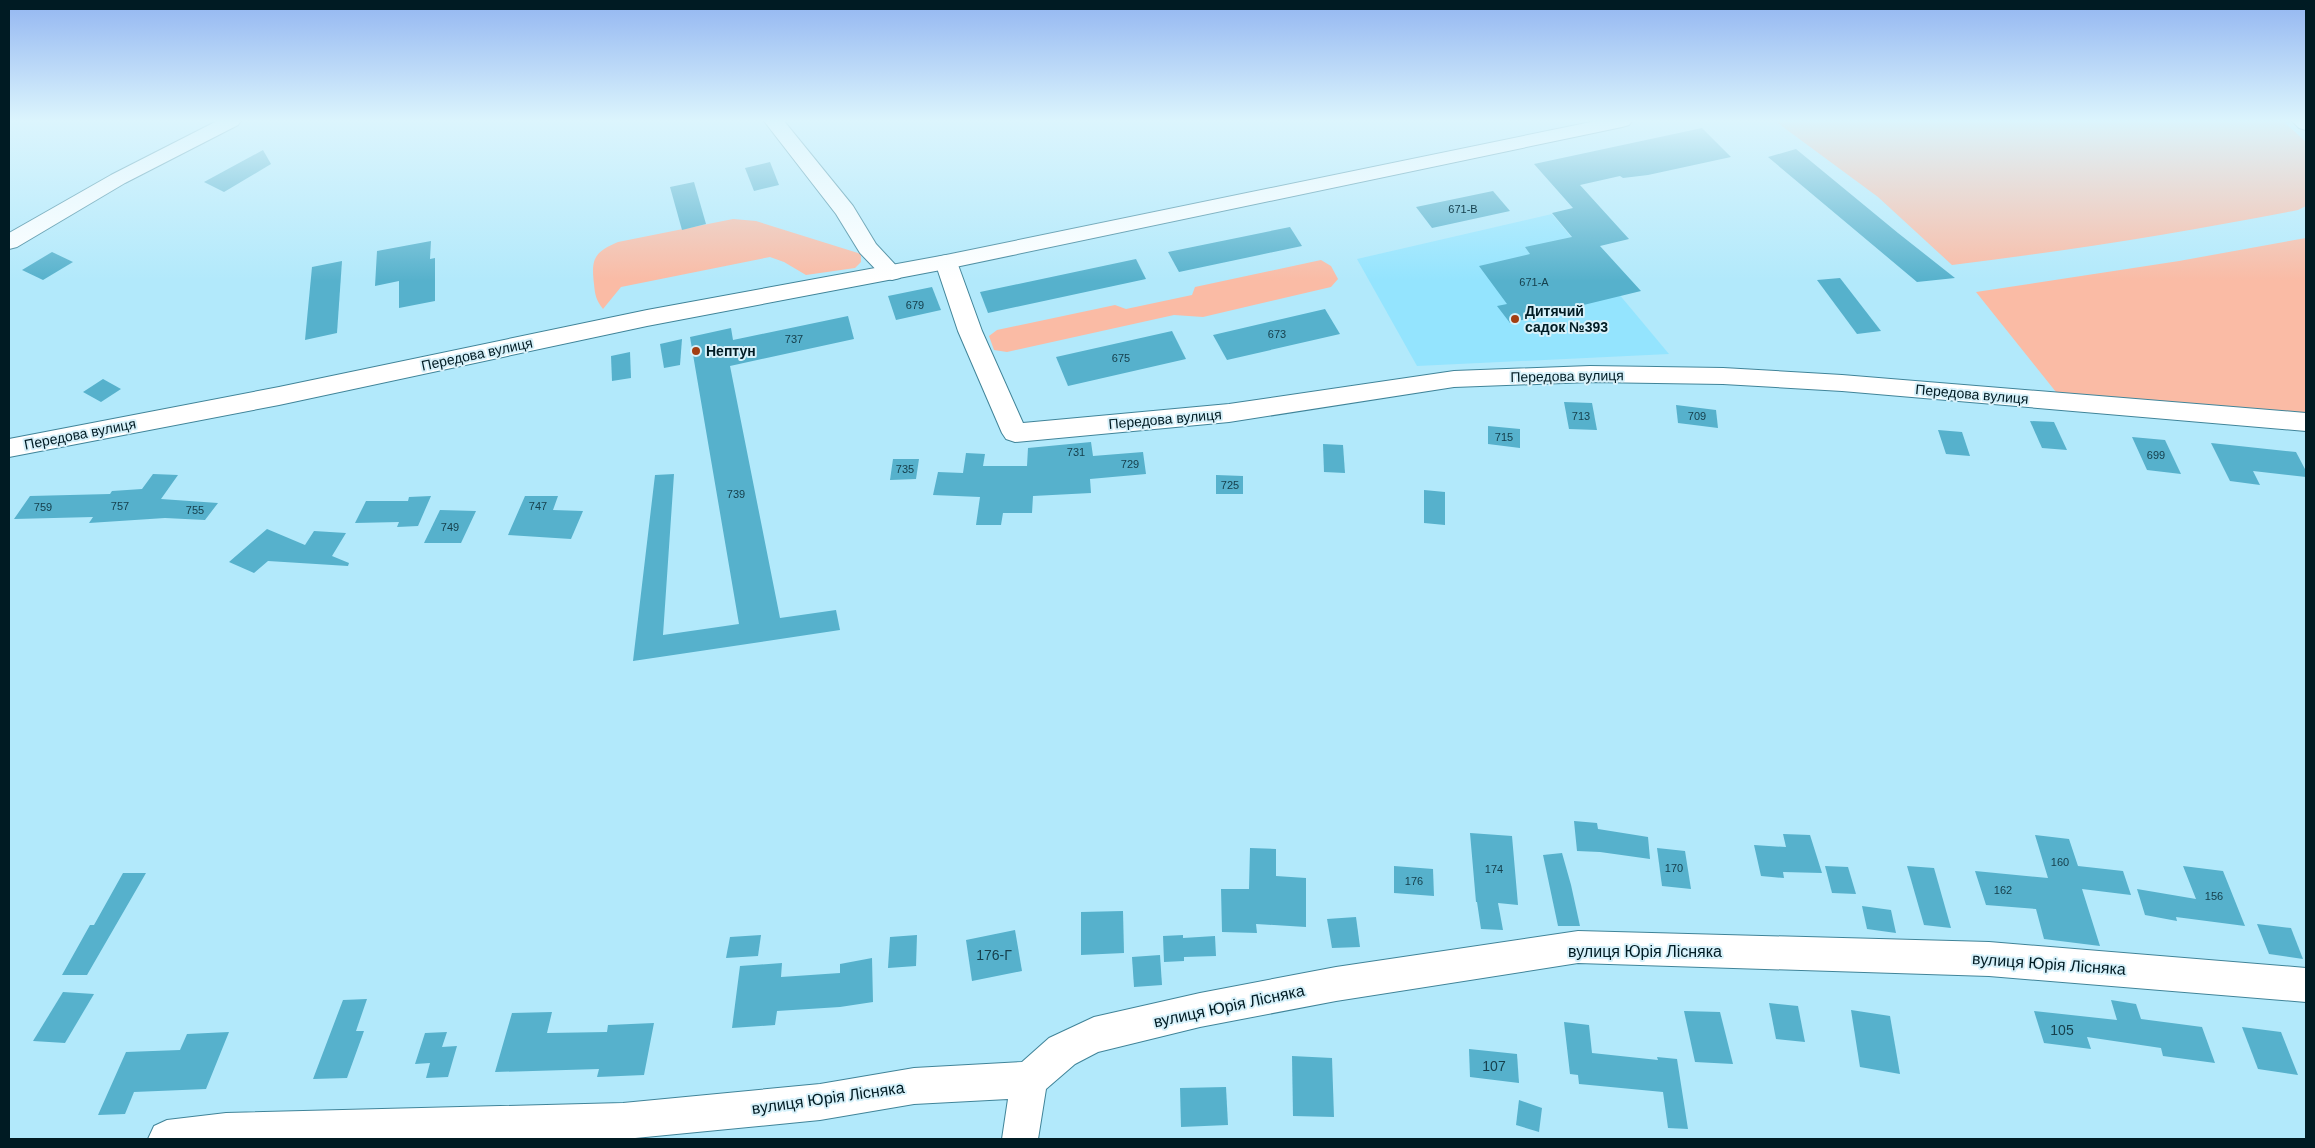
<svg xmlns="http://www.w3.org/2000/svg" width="2315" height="1148" font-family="Helvetica,sans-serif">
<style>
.built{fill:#94e4fe}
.green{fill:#fabba5}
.building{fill:#56b1cc}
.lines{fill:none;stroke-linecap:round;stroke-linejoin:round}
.minor-casing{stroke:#408499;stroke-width:2}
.tertiary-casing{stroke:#408499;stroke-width:2}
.minor{fill:#fff;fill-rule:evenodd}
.tertiary{fill:#fff;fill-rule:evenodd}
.poi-dot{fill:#a33e12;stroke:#d7f1fa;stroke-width:2}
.labels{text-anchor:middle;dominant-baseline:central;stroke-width:4;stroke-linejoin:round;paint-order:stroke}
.number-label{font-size:11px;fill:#16404d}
.poi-label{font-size:14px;font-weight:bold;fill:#001b23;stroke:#d7f1fa;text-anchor:start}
.street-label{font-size:14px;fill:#001b23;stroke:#d7f1fa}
.near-number-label{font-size:14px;fill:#16404d}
.near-street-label{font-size:16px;fill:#001b23;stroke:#d7f1fa}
</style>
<rect width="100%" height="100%" fill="#b2e9fb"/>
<polygon class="built" points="1552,214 1669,354 1417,366 1357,259"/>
<g class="green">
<path d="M1775,121H2283L2306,142V206L2298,210C2184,232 2068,251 1952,265L1878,197Z"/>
<path d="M733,219L756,221L858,253L861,255V262L855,268L806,275L784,262L770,257L621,287L603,309C596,300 595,295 594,284C591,259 594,252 618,242Z"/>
<polygon points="2306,238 2306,417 2056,392 1976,292 2179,261"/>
<polygon points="1321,260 1331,266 1338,279 1331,287 1203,317 1174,315 1007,352 994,350 989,336 997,330 1115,305 1126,309 1192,295 1195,287"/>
</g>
<g class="building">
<polygon points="1702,128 1731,157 1648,175 1623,178 1620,176 1580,185 1629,239 1600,246 1641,291 1510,323 1497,306 1507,304 1479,266 1530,254 1525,247 1572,237 1552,213 1573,208 1534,164"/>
<polygon points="1796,149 1898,233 1955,278 1917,282 1768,157"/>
<polygon points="263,150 271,164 224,192 204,182"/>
<polygon points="770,162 779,185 754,191 745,168"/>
<polygon points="694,182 706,224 682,230 670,187"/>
<polygon points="1493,191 1510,211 1432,228 1416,207"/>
<polygon points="1290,227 1302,246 1179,272 1168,252"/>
<polygon points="431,241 430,259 435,258 435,301 399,308 399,281 375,286 377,251"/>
<polygon points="52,252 73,262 43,280 22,270"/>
<polygon points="1136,259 1146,279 988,313 980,292"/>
<polygon points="342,261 337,333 305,340 312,267"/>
<polygon points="1840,278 1881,331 1857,334 1817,280"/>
<polygon points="932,287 941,310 896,320 888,296"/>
<polygon points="1325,309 1340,334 1227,360 1213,335"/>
<polygon points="848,316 854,339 730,366 780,618 836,610 840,630 633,661 655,475 674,474 663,635 739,624 690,337 731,328 733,340"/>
<polygon points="1172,331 1186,359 1068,386 1056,357"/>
<polygon points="682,339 680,365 664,368 660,344"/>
<polygon points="630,352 631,378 612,381 611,356"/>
<polygon points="103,379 121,389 101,402 83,392"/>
<polygon points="1564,402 1592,403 1597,430 1569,429"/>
<polygon points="1676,405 1716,410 1718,428 1678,423"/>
<polygon points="2030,421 2054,422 2067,450 2042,448"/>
<polygon points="1488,426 1520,429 1520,448 1488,444"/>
<polygon points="1938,430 1962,432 1970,456 1946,454"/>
<polygon points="2132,437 2165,440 2181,474 2147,470"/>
<polygon points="1091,442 1093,456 1143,452 1146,474 1090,479 1091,493 1033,496 1032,513 1003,513 1001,525 976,525 980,497 933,495 938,472 963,473 966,453 985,454 983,466 1027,466 1028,448"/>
<polygon points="2211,443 2296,452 2306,471 2306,477 2253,471 2260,485 2230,481"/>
<polygon points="1323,444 1343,445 1345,473 1324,472"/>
<polygon points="893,459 919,459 916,479 890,480"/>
<polygon points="153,474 178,475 161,499 218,503 205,520 165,518 89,523 93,517 14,519 30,496 110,494 112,491 142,489"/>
<polygon points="1216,475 1243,476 1243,494 1216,494"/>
<polygon points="1424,490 1445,492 1445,525 1424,523"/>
<polygon points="431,496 418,526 397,527 399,522 355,523 366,501 408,501 409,497"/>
<polygon points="525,496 558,496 553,510 583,511 571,539 508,535"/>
<polygon points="440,510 476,511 461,543 424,543"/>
<polygon points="267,529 305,545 314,531 346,533 332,556 349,563 348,566 268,561 254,573 229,562"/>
<polygon points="1574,821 1597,823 1598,829 1648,837 1650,859 1600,852 1577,851"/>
<polygon points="1470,833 1512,836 1518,905 1498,903 1503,930 1481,929 1477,902 1476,902"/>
<polygon points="1783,834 1810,835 1822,873 1783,872 1784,878 1761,876 1754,845 1786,847"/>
<polygon points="2035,835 2069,839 2078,866 2123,871 2131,895 2082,889 2100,946 2044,939 2036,909 1986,905 1975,871 2048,878"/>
<polygon points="1250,848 1276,849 1276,876 1306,878 1306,927 1256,924 1257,933 1222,932 1221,889 1249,889"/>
<polygon points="1657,848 1685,851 1691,889 1662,886"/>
<polygon points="1562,853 1571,885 1580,926 1558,926 1543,855"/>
<polygon points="1394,866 1433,869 1434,896 1394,893"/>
<polygon points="1825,866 1848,867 1856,894 1832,893"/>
<polygon points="1907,866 1934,868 1951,928 1924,925"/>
<polygon points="2183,866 2223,871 2245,926 2176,917 2177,921 2145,915 2137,889 2196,899"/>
<polygon points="123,873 146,873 87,975 62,975 90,925 94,925"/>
<polygon points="1862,906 1891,910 1896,933 1867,929"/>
<polygon points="1123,911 1124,953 1081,955 1081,912"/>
<polygon points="1356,917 1360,947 1332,948 1327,919"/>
<polygon points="2257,924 2291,928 2303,959 2269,954"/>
<polygon points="1015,930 1022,971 972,981 966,940"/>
<polygon points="761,935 758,956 726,958 730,937"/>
<polygon points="917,935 916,966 888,968 890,937"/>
<polygon points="1183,935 1183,938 1215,936 1216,956 1184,957 1184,961 1164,962 1163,936"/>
<polygon points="1160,955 1162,985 1134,987 1132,957"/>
<polygon points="872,958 873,1002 840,1007 777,1011 775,1025 732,1028 740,966 782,963 781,977 840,973 840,964"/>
<polygon points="63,992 94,994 65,1043 33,1041"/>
<polygon points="367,999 356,1031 364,1031 347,1078 313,1079 343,1000"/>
<polygon points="2111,1000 2136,1004 2141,1019 2202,1027 2215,1063 2163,1056 2161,1048 2087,1037 2091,1049 2044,1043 2034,1011 2117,1020"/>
<polygon points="1769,1003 1798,1006 1805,1042 1776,1039"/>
<polygon points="1851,1010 1890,1016 1900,1074 1860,1067"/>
<polygon points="1684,1011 1720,1012 1733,1064 1695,1062"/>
<polygon points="552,1012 547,1033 607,1032 608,1025 654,1023 644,1075 597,1077 599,1069 495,1072 512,1013"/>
<polygon points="1564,1022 1589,1025 1592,1053 1658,1060 1657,1057 1677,1059 1688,1129 1668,1128 1663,1092 1579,1084 1578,1075 1570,1074"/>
<polygon points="2242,1027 2281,1032 2298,1075 2258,1069"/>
<polygon points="229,1032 206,1089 134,1092 125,1114 98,1115 126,1052 180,1050 187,1034"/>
<polygon points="447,1032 442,1047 457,1046 448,1077 426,1078 430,1063 415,1064 425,1033"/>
<polygon points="1469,1049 1517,1054 1519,1083 1470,1077"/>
<polygon points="1292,1056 1332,1058 1334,1117 1293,1116"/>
<polygon points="1226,1087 1228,1125 1181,1127 1180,1088"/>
<polygon points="1519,1100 1542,1108 1539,1132 1516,1125"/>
</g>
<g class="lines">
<defs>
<g id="minor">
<polygon points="217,121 241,121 238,125 125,183 17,247 9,249 9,233 111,175"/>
<polygon points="764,121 784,121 853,206 876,244 903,273 900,278 892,280 884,278 860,253 836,214"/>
<polygon points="2292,121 2306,121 2306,130 2299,128"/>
<polygon points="946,255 954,257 957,262 982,331 1023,423 1229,404 1454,371 1590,366 1723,368 1842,375 2306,413 2306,431 1842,391 1723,384 1590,382 1454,387 1229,422 1015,442 1006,439 1002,433 958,331 935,262 938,257"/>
<polygon points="1578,931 1989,942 2306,968 2306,1002 1989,976 1578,963 1336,1001 1200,1027 1098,1052 1075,1064 1046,1089 1038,1139 1002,1139 1008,1099 914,1104 820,1120 625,1139 148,1139 154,1126 167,1120 226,1113 623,1103 820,1084 914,1068 1022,1062 1049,1038 1094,1017 1200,993 1336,967"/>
</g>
<polygon id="tertiary" points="1596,121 1632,121 1629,125 1622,127 946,269 647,326 279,405 9,457 9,439 279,387 647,310 946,255"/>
</defs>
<use href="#minor" class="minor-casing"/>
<use href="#tertiary" class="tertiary-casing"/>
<use href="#minor" class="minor"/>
<use href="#tertiary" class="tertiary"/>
</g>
<linearGradient id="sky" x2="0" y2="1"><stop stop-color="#93b6f1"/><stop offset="0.43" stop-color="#dcf5fd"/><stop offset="1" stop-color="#dcf5fd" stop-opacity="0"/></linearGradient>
<rect width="2315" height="281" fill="url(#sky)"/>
<g class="poi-dot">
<circle cx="1515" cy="319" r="5"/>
<circle cx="696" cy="351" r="5"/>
</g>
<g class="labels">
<g class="number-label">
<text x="1463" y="209">671-В</text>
<text x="1534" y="282">671-А</text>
<text x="915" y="305">679</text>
<text x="1277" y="334">673</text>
<text x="794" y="339">737</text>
<text x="1121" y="358">675</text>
<text x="1581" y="416">713</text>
<text x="1697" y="416">709</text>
<text x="1504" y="437">715</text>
<text x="1076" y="452">731</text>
<text x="2156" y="455">699</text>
<text x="1130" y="464">729</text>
<text x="905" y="469">735</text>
<text x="1230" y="485">725</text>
<text x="736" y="494">739</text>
<text x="120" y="506">757</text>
<text x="538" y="506">747</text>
<text x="43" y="507">759</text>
<text x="195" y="510">755</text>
<text x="450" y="527">749</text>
<text x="2060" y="862">160</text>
<text x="1674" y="868">170</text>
<text x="1494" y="869">174</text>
<text x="1414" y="881">176</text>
<text x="2003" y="890">162</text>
<text x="2214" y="896">156</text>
</g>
<g class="poi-label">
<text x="1525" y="311">Дитячий<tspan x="1525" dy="16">садок №393</tspan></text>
<text x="706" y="351">Нептун</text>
</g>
<g class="street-label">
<text transform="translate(477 354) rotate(-12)">Передова вулиця</text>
<text transform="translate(1567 376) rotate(-1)">Передова вулиця</text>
<text transform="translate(1972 394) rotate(5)">Передова вулиця</text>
<text transform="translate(1165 419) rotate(-5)">Передова вулиця</text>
<text transform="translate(80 434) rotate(-11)">Передова вулиця</text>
</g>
<g class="near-number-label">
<text x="994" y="955">176-Г</text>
<text x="2062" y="1030">105</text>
<text x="1494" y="1066">107</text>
</g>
<g class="near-street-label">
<text x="1645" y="951">вулиця Юрія Лісняка</text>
<text transform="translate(2049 964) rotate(4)">вулиця Юрія Лісняка</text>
<text transform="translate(1229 1006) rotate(-12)">вулиця Юрія Лісняка</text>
<text transform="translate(828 1098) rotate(-8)">вулиця Юрія Лісняка</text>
</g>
</g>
<rect width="2315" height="1148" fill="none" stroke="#001b23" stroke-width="20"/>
</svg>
